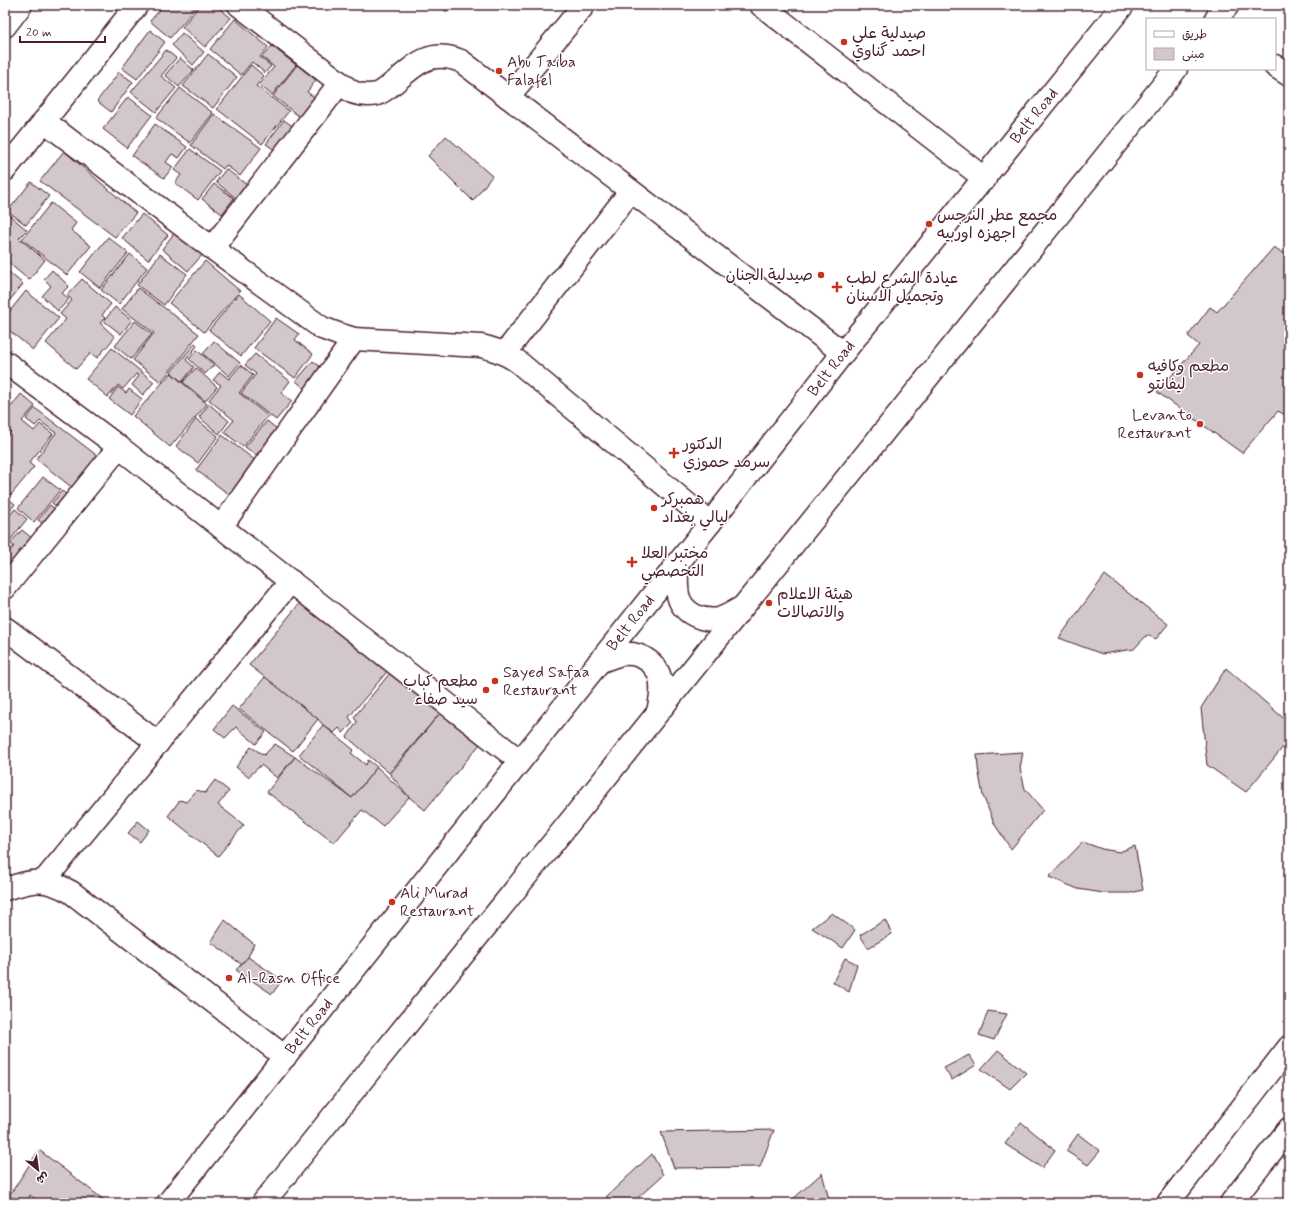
<svg xmlns="http://www.w3.org/2000/svg" width="1294" height="1208" font-family="Mynerve,'Playpen Sans Arabic',sans-serif">
<style>
.building{fill:#d2c7cb;stroke:#4a1f2b}
.lines{fill:none;stroke-linecap:round;stroke-linejoin:round}
.street-casing{stroke:#4a1f2b;stroke-width:25}
.secondary-casing{stroke:#4a1f2b;stroke-width:25}
.primary-casing{stroke:#4a1f2b;stroke-width:25}
.street{stroke:#fff;stroke-width:22}
.secondary{stroke:#fff;stroke-width:22}
.primary{stroke:#fff;stroke-width:22}
.poi-dot{fill:#c8321e;stroke:#fff;stroke-width:1.5}
.labels{text-anchor:middle;dominant-baseline:central;stroke-width:3;stroke-linejoin:round;paint-order:stroke}
.poi-label{font-size:16px;fill:#4a1f2b;stroke:#fff;text-anchor:start}
.street-label{font-size:16px;fill:#4a1f2b;stroke:#fff}
</style>
<rect width="100%" height="100%" fill="#fff"/>
<filter id="ink" filterUnits="userSpaceOnUse"><feTurbulence type="fractalNoise" baseFrequency=".025" numOctaves="2"/><feDisplacementMap in="SourceGraphic" scale="8" xChannelSelector="R" yChannelSelector="G"/><feConvolveMatrix kernelMatrix="1 2 1 2 8 2 1 2 1" color-interpolation-filters="sRGB"/></filter>
<g filter="url(#ink)">
<g class="building">
<polygon points="164,5 198,5 170,38 150,21"/>
<polygon points="200,5 216,5 231,18 205,47 182,27"/>
<polygon points="438,5 452,5 447,12"/>
<polygon points="235,19 268,47 260,57 271,66 265,73 252,62 241,75 210,49"/>
<polygon points="150,30 165,42 137,79 122,68"/>
<polygon points="182,33 204,52 193,65 172,45"/>
<polygon points="272,46 296,65 272,95 259,85 274,67 262,57"/>
<polygon points="166,50 176,58 161,76 176,88 156,112 131,92"/>
<polygon points="208,54 237,77 213,108 183,86"/>
<polygon points="180,58 194,70 179,87 165,75"/>
<polygon points="251,65 264,76 256,86 289,111 262,144 217,109"/>
<polygon points="297,65 316,80 307,92 321,102 305,121 273,96"/>
<polygon points="119,72 133,82 111,112 97,101"/>
<polygon points="180,88 213,113 190,143 156,118"/>
<polygon points="128,97 152,115 127,148 103,129"/>
<polygon points="214,114 261,148 240,176 226,165 223,169 191,145"/>
<polygon points="284,120 294,127 276,151 266,144"/>
<polygon points="155,124 187,147 179,158 172,154 166,162 173,167 164,178 132,156"/>
<polygon points="446,136 492,176 473,201 428,156"/>
<polygon points="190,149 220,171 198,200 175,183 181,175 174,170"/>
<polygon points="64,151 136,213 115,237 40,181"/>
<polygon points="226,169 247,185 236,198 216,182"/>
<polygon points="31,182 49,196 26,225 8,211"/>
<polygon points="214,184 234,198 222,214 202,199"/>
<polygon points="51,203 76,223 71,230 91,246 67,275 22,239"/>
<polygon points="7,213 27,230 19,238 45,260 29,280 5,260 5,248 7,246 5,245 5,216"/>
<polygon points="142,214 168,235 148,260 122,238"/>
<polygon points="175,232 203,254 188,271 162,249"/>
<polygon points="108,237 128,253 100,288 80,272"/>
<polygon points="1274,247 1289,257 1289,417 1278,411 1242,453 1157,392 1199,345 1188,336 1210,307 1217,312"/>
<polygon points="130,254 147,268 119,304 101,290"/>
<polygon points="160,254 187,274 164,305 137,285"/>
<polygon points="205,261 240,291 204,332 169,303"/>
<polygon points="5,269 23,284 5,306"/>
<polygon points="52,270 69,286 62,293 69,299 58,311 42,296 51,286 44,279"/>
<polygon points="82,279 111,304 102,315 105,318 100,323 115,337 97,358 91,353 76,369 46,343 66,319 60,314 72,300 67,295"/>
<polygon points="138,288 199,334 161,382 133,360 154,333 122,309"/>
<polygon points="26,291 59,318 33,350 5,327 5,317"/>
<polygon points="239,294 270,321 241,356 209,330"/>
<polygon points="115,307 132,320 121,334 104,321"/>
<polygon points="276,318 299,334 295,340 313,354 295,378 254,348"/>
<polygon points="135,321 152,334 131,359 115,346"/>
<polygon points="214,341 240,363 229,376 203,354"/>
<polygon points="195,343 197,346 186,360 194,367 182,382 171,372"/>
<polygon points="112,348 154,382 143,395 132,385 139,376 136,374 123,389 118,385 108,397 86,379"/>
<polygon points="197,350 214,365 205,374 189,359"/>
<polygon points="255,354 290,381 281,393 292,401 276,420 241,393 256,374 245,365"/>
<polygon points="313,361 323,369 305,389 296,381"/>
<polygon points="241,365 253,375 239,393 268,416 243,447 224,432 234,420 209,400 221,385 213,380 220,372 229,379"/>
<polygon points="196,368 217,387 205,401 183,382"/>
<polygon points="171,373 207,404 170,447 133,416"/>
<polygon points="118,387 126,393 129,389 142,399 130,415 109,399"/>
<polygon points="21,394 35,406 22,421 34,431 40,424 53,434 29,463 34,467 11,495 5,490 5,439 11,432 5,427 5,414"/>
<polygon points="209,404 229,421 219,434 199,417"/>
<polygon points="35,408 99,457 74,489 36,459 56,433 40,421 35,426 26,419"/>
<polygon points="196,419 218,436 198,463 176,446"/>
<polygon points="267,421 277,429 256,455 245,447"/>
<polygon points="222,435 256,461 230,495 196,470"/>
<polygon points="43,477 60,490 34,522 18,508"/>
<polygon points="62,491 73,500 63,512 52,503"/>
<polygon points="5,496 15,504 5,517"/>
<polygon points="50,505 61,514 49,529 38,520"/>
<polygon points="15,509 27,519 7,544 5,543 5,521"/>
<polygon points="22,530 33,539 5,573 5,557 14,546 10,543"/>
<polygon points="1105,575 1168,624 1156,639 1147,635 1134,649 1102,654 1059,638"/>
<polygon points="303,599 390,668 349,717 353,723 343,733 339,728 334,733 323,725 318,719 249,665"/>
<polygon points="395,667 441,712 389,773 347,737 357,722 354,717"/>
<polygon points="1226,668 1289,723 1289,740 1246,792 1207,765 1201,708"/>
<polygon points="265,677 318,719 293,751 239,709"/>
<polygon points="232,706 266,732 256,744 236,727 225,738 214,729"/>
<polygon points="441,712 481,743 425,810 409,797 390,774"/>
<polygon points="323,725 354,750 351,753 366,765 368,760 377,767 352,798 299,755"/>
<polygon points="275,744 295,757 277,778 261,765 248,777 236,767 251,747 264,755"/>
<polygon points="1023,752 1020,768 1025,789 1043,810 1011,849 995,825 983,796 978,768 977,755"/>
<polygon points="295,757 352,798 377,767 409,797 383,826 362,810 334,843 267,792"/>
<polygon points="215,780 229,791 218,805 244,825 218,856 168,816 180,800 186,802 197,790 205,793"/>
<polygon points="138,821 149,830 140,842 128,833"/>
<polygon points="1083,842 1102,849 1119,852 1135,846 1143,890 1130,893 1103,893 1078,889 1049,877"/>
<polygon points="832,913 855,930 843,948 812,928"/>
<polygon points="225,920 254,944 248,957 241,964 211,942"/>
<polygon points="885,920 892,934 868,948 860,935"/>
<polygon points="248,957 282,980 272,994 236,970"/>
<polygon points="845,958 857,964 849,992 833,982"/>
<polygon points="988,1011 1007,1014 994,1040 979,1035"/>
<polygon points="998,1050 1026,1073 1010,1089 981,1069"/>
<polygon points="969,1055 976,1065 952,1080 944,1068"/>
<polygon points="1021,1122 1055,1150 1042,1168 1005,1144"/>
<polygon points="774,1130 760,1167 674,1168 661,1132"/>
<polygon points="1078,1134 1100,1151 1088,1165 1066,1151"/>
<polygon points="39,1150 108,1203 40,1203 30,1195 28,1203 24,1203 9,1196"/>
<polygon points="652,1154 663,1175 632,1203 605,1203 607,1196"/>
<polygon points="822,1173 830,1203 793,1203 792,1200"/>
</g>
<g class="lines">
<defs>
<g id="street">
<path d="M239,5L352,92C360,95 368,96 377,94C384,92 389,86 395,82C417,63 431,49 461,61L843,353"/>
<polyline points="761,5 985,179"/>
<polyline points="5,26 21,5"/>
<polyline points="508,97 584,5"/>
<path d="M44,121L212,248L322,328L338,334L354,339L481,346C495,349 505,353 517,361L710,523"/>
<polyline points="5,170 137,5"/>
<polyline points="212,248 340,83"/>
<polyline points="505,353 630,192"/>
<polyline points="5,362 119,447 520,761"/>
<polyline points="221,527 354,339"/>
<polyline points="5,588 119,447"/>
<polyline points="5,628 158,743"/>
<polyline points="44,881 291,581"/>
<path d="M5,889C33,880 44,877 71,892L285,1057"/>
<polyline points="1168,1203 1289,1047"/>
</g>
<g id="secondary">
<polyline points="1275,66 1289,75"/>
<polyline points="1231,1203 1289,1129"/>
</g>
<g id="primary">
<polyline points="1216,19 1228,5"/>
<path d="M677,563C677,574 676,585 678,595C682,613 702,622 719,619C726,617 734,612 741,608"/>
<path d="M599,662C607,659 615,655 623,654C642,652 660,665 661,684C662,693 660,703 658,712"/>
<path id="s1" d="M168,1203L710,523L843,353L1123,5"/>
<polyline points="263,1203 1176,69"/>
</g>
</defs>
<use href="#street" class="street-casing"/>
<use href="#secondary" class="secondary-casing"/>
<use href="#primary" class="primary-casing"/>
<use href="#street" class="street"/>
<use href="#secondary" class="secondary"/>
<use href="#primary" class="primary"/>
</g>
</g>
<g class="poi-dot">
<circle cx="844" cy="42" r="4"/>
<circle cx="499" cy="71" r="4"/>
<circle cx="929" cy="224" r="4"/>
<circle cx="821" cy="275" r="4"/>
<path d="M835 281h4v4h4v4h-4v4h-4v-4h-4v-4h4z"/>
<circle cx="1140" cy="375" r="4"/>
<circle cx="1200" cy="424" r="4"/>
<path d="M672 447h4v4h4v4h-4v4h-4v-4h-4v-4h4z"/>
<circle cx="654" cy="508" r="4"/>
<path d="M630 556h4v4h4v4h-4v4h-4v-4h-4v-4h4z"/>
<circle cx="769" cy="603" r="4"/>
<circle cx="495" cy="681" r="4"/>
<circle cx="486" cy="690" r="4"/>
<circle cx="392" cy="902" r="4"/>
<circle cx="229" cy="978" r="4"/>
</g>
<g class="labels">
<g class="poi-label">
<text x="852" y="33">صيدلية علي<tspan x="852" dy="18">احمد گناوي</tspan></text>
<text x="507" y="62">Abu Taiba<tspan x="507" dy="18">Falafel</tspan></text>
<text x="937" y="215">مجمع عطر النرجس<tspan x="937" dy="18">اجهزه اوربيه</tspan></text>
<text x="813" y="275" text-anchor="end">صيدلية الجنان</text>
<text x="846" y="278">عيادة الشرع لطب<tspan x="846" dy="18">وتجميل الاسنان</tspan></text>
<text x="1148" y="366">مطعم وكافيه<tspan x="1148" dy="18">ليفانتو</tspan></text>
<text x="1192" y="415" text-anchor="end">Levanto<tspan x="1192" dy="18">Restaurant</tspan></text>
<text x="683" y="444">الدكتور<tspan x="683" dy="18">سرمد حموزي</tspan></text>
<text x="662" y="499">همبركر<tspan x="662" dy="18">ليالي بغداد</tspan></text>
<text x="641" y="553">مختبر العلا<tspan x="641" dy="18">التخصصي</tspan></text>
<text x="777" y="594">هيئة الاعلام<tspan x="777" dy="18">والاتصالات</tspan></text>
<text x="503" y="672">Sayed Safaa<tspan x="503" dy="18">Restaurant</tspan></text>
<text x="478" y="681" text-anchor="end">مطعم كباب<tspan x="478" dy="18">سيد صفاء</tspan></text>
<text x="400" y="893">Ali Murad<tspan x="400" dy="18">Restaurant</tspan></text>
<text x="237" y="978">Al-Rasn Office</text>
</g>
<g class="street-label">
<text stroke="none"><textPath href="#s1" startOffset="1390">Belt Road</textPath></text>
<text stroke="none"><textPath href="#s1" startOffset="1066">Belt Road</textPath></text>
<text stroke="none"><textPath href="#s1" startOffset="742">Belt Road</textPath></text>
<text stroke="none"><textPath href="#s1" startOffset="226">Belt Road</textPath></text>
</g>
</g>
<rect width="1294" height="1208" fill="none" stroke="#fff" stroke-width="20"/>
<rect x="10" y="10" width="1274" height="1188" fill="none" stroke="#4a1f2b" stroke-width="1.5" filter="url(#ink)"/>
<rect x="1146" y="18" width="130" height="52" fill="#ffffff" stroke="#b7a5aa"/>
<rect x="1154" y="31" width="20" height="6" fill="#ffffff" stroke="#b7a5aa"/>
<text x="1182" y="38" font-size="12" fill="#4a1f2b">طريق</text>
<rect x="1154" y="48" width="20" height="12" fill="#d2c7cb" stroke="#b7a5aa"/>
<text x="1182" y="58" font-size="12" fill="#4a1f2b">مبنى</text>
<g transform="translate(38 1170) rotate(151)" stroke="#ffffff" stroke-width="3" paint-order="stroke">
<path d="M0-3L7 15L0 10L-7 15Z" fill="#4a1f2b"/>
<text y="-6" font-size="11" font-weight="bold" text-anchor="middle" fill="#4a1f2b">ش</text>
</g>
<path d="M20 36v6h85v-6" fill="none" stroke="#4a1f2b" stroke-width="2"/>
<text x="26" y="36" font-size="12" fill="#4a1f2b" stroke="#ffffff" stroke-width="3" paint-order="stroke">20 m</text>
</svg>
